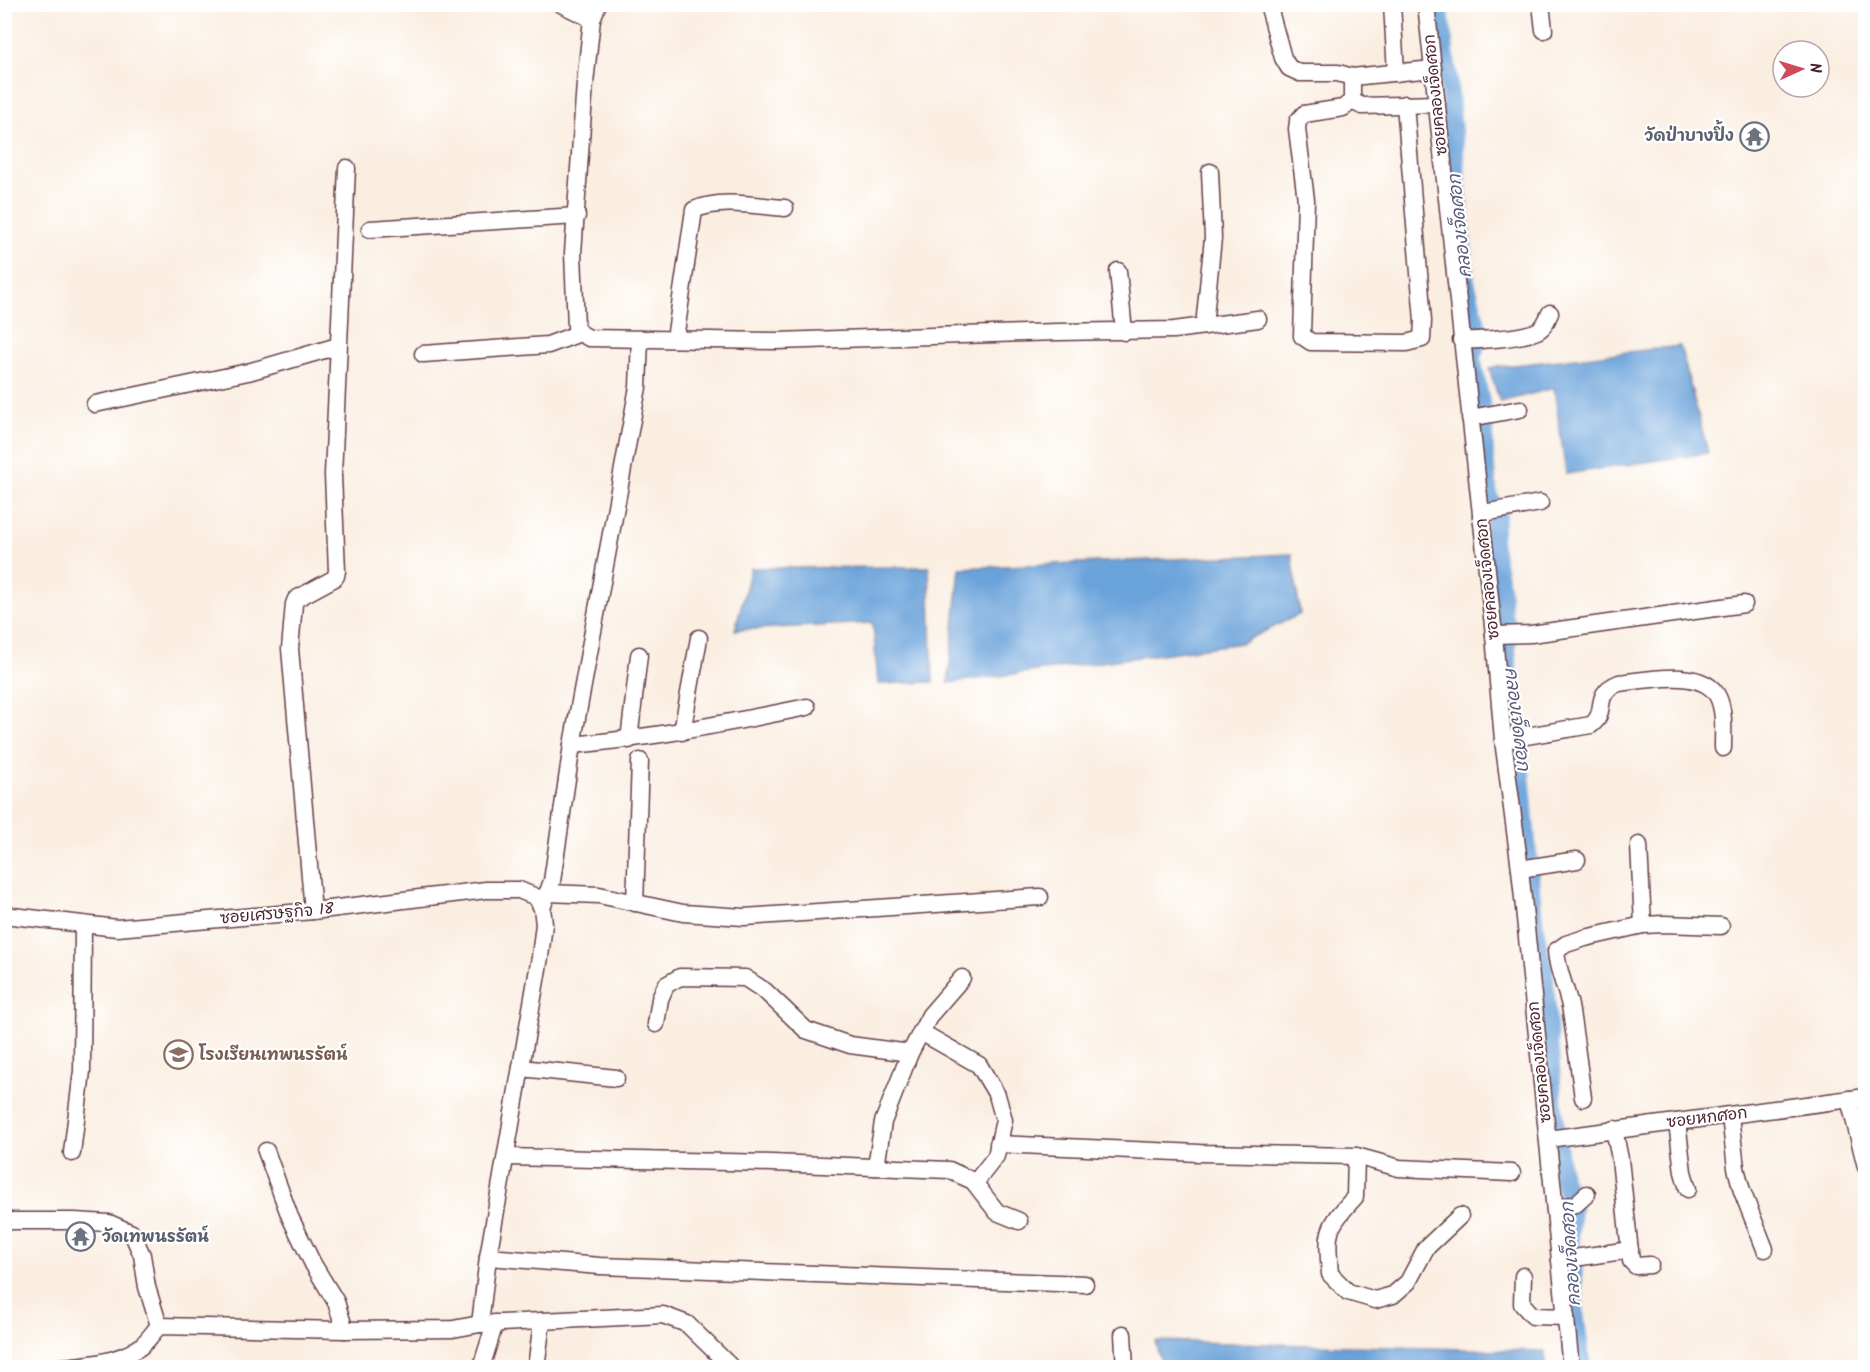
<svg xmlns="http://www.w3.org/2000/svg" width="1870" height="1372" font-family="Kalam,'Playpen Sans Thai',sans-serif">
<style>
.water{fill:#6ba3da;stroke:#5a6182;stroke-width:1.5}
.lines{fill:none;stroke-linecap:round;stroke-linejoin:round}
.canal{stroke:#6ba3da;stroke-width:18}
.minor-casing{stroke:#643e46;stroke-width:19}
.minor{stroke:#fff;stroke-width:16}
.labels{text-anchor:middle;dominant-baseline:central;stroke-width:4.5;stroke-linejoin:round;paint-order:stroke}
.street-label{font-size:16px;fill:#4a1f2b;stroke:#fff}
.worship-label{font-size:16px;font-weight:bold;fill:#5b616d;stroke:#fff;text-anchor:end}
.education-label{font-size:16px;font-weight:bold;fill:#785e54;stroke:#fff;text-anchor:start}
.water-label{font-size:18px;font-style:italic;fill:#595a7a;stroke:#fff}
</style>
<rect width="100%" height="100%" fill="#fff"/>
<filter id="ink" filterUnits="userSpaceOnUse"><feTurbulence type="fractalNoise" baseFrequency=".0167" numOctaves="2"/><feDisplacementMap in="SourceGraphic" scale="12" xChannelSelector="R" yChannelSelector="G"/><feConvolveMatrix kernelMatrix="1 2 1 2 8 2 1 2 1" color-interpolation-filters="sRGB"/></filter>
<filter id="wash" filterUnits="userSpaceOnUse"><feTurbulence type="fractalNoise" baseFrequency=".008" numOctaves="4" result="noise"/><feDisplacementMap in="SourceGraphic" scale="24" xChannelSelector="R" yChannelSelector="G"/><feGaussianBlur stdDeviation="1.35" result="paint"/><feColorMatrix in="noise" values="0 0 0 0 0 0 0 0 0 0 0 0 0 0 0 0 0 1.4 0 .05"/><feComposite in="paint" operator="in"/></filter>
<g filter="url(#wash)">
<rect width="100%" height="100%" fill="#faeee1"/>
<g class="water">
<polygon points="1680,346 1708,453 1566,474 1554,388 1500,402 1489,368"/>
<polygon points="1292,554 1300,614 1241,643 948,683 960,568"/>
<polygon points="929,567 933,682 878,684 873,623 735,630 751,568"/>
<polygon points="1155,1341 1545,1351 1546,1367 1162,1367"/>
</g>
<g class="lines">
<polyline class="canal" points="1439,4 1448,73 1466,282 1480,335 1472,358 1484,416 1485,457 1489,498 1498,510 1492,542 1501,588 1503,616 1510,629 1507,646 1508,672 1513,695 1515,719 1521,732 1519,750 1533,911 1538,946 1544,967 1554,1111 1562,1178 1572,1205 1570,1236 1573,1257 1575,1312 1582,1368"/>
</g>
</g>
<g filter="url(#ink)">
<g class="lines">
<defs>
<g id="minor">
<polyline points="561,4 592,19"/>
<polyline points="598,4 592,19 585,83 573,253 576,327 580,333 589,338 777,341 1058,332 1174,330 1258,319"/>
<polyline points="1268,4 1283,58 1289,68 1300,73 1338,73 1352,77 1433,69"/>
<polyline points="1392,4 1396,73"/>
<polyline points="1426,4 1494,635 1503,740 1520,869 1571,1368"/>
<polyline points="1541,4 1544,30"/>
<polyline points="1352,77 1352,101 1343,108 1304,114 1298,121 1297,129 1306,200 1302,336 1311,342 1406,343 1422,339 1423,321 1405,104"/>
<polyline points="1352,101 1362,106 1437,104"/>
<polyline points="370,229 577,216"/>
<polyline points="1118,271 1124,332"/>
<polyline points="1204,326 1213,238 1210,172"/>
<path d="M675,339L694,210C721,198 757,206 785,208"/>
<path d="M1461,340C1477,341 1522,338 1537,331C1544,328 1547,320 1550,313"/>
<polyline points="423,354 548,345 580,333"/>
<polyline points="95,404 248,372 338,346"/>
<polyline points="1470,418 1520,409"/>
<polyline points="1481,517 1489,512 1540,503"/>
<polyline points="1494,635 1531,634 1744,604"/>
<polyline points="682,732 699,638"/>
<polyline points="629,740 639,655"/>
<path d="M1503,740L1591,725C1609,712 1591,694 1619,683C1646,680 1704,667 1718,697C1725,712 1723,732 1723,748"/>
<path d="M572,745C652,738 729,723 807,707"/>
<polyline points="1639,845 1643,925"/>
<polyline points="1520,869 1577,860"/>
<polyline points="547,893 599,895 683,913 744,917 1040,897"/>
<polyline points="635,903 640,761"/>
<polyline points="313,911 290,649 294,604 296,599 333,579 336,576 337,571 333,475 347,168"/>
<polyline points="4,915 117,928 313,911 486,890 519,890 536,897 542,908"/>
<polyline points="656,1024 660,999 666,985 680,977 745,978 765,991 806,1030 850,1045 910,1053"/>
<polyline points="921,1032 979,1065 997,1095 1004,1120 996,1156 975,1183"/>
<polyline points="521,1068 616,1078"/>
<path d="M1583,1098C1579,1068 1575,1036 1570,1006C1566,987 1557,970 1556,951L1566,944L1585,938L1643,925L1664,924L1721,926"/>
<polyline points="1849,1099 1866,1167"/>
<polyline points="1730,1116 1736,1168 1742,1191 1765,1249"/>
<polyline points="1677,1122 1683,1172 1688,1189"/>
<polyline points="1614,1129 1620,1159 1631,1261 1636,1266 1650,1265"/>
<polyline points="1548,1139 1866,1097"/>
<polyline points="998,1144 1199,1153 1356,1156 1399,1168 1512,1173"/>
<polyline points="266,1151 290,1217 313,1264 336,1302 345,1330"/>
<polyline points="72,1153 82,1071 83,925"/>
<path d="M1356,1156L1355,1197C1325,1229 1327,1232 1330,1274L1348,1292L1375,1300L1393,1295L1408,1282L1426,1248L1460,1216"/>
<polyline points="506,1157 772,1163 949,1170 973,1181 997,1212 1019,1221"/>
<polyline points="876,1167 883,1122 910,1053 930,1015 962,978"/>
<polyline points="1555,1208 1576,1204 1587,1194"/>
<polyline points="4,1221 74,1221 109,1223 132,1233 142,1255 147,1287 159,1326"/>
<polyline points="488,1257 600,1266 1085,1284"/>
<polyline points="1560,1260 1630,1250"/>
<polyline points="1523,1276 1522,1304 1533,1316 1566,1317"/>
<polyline points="480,1324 488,1257 540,957 544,924 542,908 552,881 572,745 638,387 640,339"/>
<polyline points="1123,1334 1125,1368"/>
<path d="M51,1368C78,1366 117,1364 140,1347C147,1342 153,1332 159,1326L345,1330L453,1329L480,1324L663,1315L687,1324L732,1368"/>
<polyline points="481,1368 495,1323"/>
<polyline points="536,1368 542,1321"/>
</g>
</defs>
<use href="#minor" class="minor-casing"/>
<use href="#minor" class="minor"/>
</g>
</g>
<defs>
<symbol id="temple-ring" viewBox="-11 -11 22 22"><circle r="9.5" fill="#fff" stroke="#6b7280" stroke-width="1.5"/><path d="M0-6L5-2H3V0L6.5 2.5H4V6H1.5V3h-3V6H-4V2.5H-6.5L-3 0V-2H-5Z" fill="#6b7280"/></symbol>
<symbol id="school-ring" viewBox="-11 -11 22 22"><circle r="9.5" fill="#fff" stroke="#8d6e63" stroke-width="1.5"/><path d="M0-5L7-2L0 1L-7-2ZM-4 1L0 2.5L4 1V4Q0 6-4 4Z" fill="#8d6e63"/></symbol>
</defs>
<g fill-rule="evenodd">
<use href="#temple-ring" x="1738" y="120" width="33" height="33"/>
<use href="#school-ring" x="162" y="1038" width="33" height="33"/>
<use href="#temple-ring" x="64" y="1220" width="33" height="33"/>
</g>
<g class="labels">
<g class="street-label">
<text transform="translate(1436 95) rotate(-96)">ซอยคลองเจ็ดศอก</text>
<text transform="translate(1488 579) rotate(-96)">ซอยคลองเจ็ดศอก</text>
<text transform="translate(277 914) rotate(-5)">ซอยเศรษฐกิจ 18</text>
<text transform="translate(1540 1062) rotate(-96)">ซอยคลองเจ็ดศอก</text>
<text transform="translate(1707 1118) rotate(-7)">ซอยหกศอก</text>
</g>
<g class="worship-label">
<text x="1734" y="136">วัดป่าบางปิ้ง</text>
<text x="102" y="1237" text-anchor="start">วัดเทพนรรัตน์</text>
</g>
<g class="education-label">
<text x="199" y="1055">โรงเรียนเทพนรรัตน์</text>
</g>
<g class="water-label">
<text transform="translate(1461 226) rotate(-96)">คลองเจ็ดศอก</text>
<text transform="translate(1516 719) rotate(83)">คลองเจ็ดศอก</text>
<text transform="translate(1572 1254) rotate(-94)">คลองเจ็ดศอก</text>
</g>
</g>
<rect width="1870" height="1372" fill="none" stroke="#fff" stroke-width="24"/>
<g transform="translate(1801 69) rotate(86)"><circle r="28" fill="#ffffff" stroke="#b7a5aa" stroke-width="1.5"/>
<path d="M0-4.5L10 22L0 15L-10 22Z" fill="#d1495b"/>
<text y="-9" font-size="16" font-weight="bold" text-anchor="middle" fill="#4a1f2b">N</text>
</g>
</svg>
